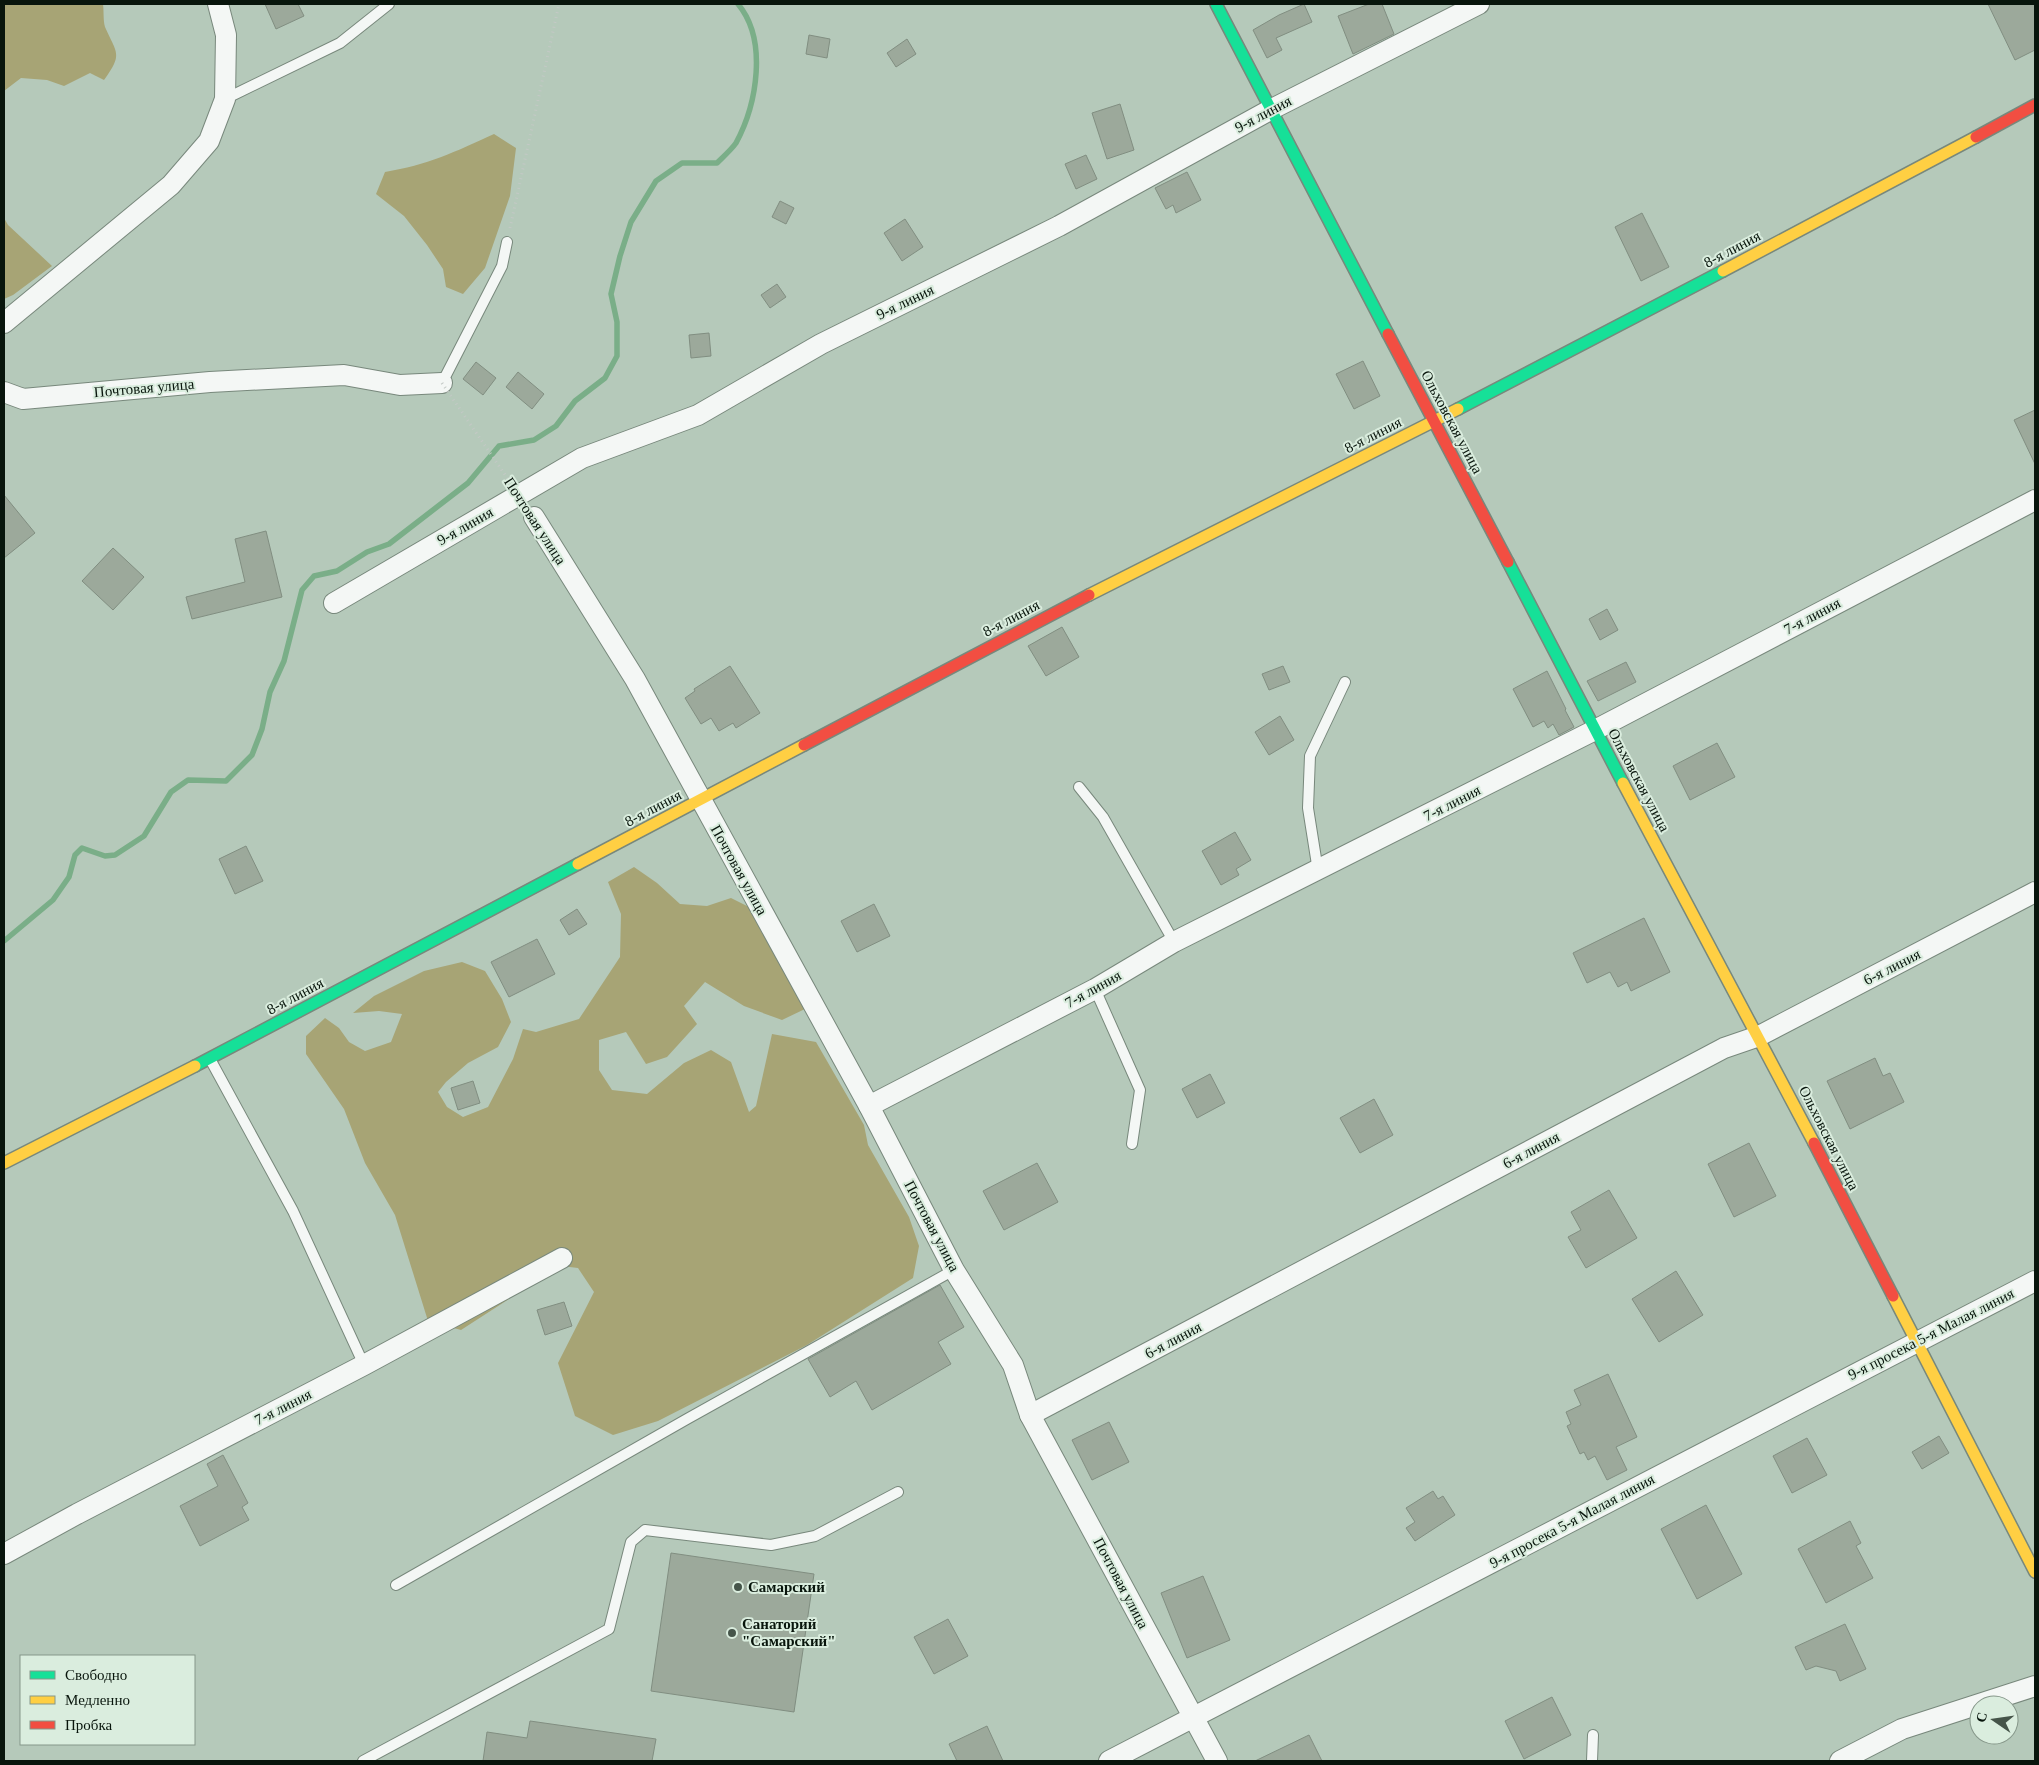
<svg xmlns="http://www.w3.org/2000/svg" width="2039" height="1765" font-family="'Times New Roman',serif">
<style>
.forest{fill:#a7a475}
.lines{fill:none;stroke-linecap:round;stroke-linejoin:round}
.stream{stroke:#7aae88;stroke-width:5.5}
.building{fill:#9ca99b;stroke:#818e81}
.lane-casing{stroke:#78887c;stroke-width:12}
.street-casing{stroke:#78887c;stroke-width:22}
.fast-casing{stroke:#78887c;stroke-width:14}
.slow-casing{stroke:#78887c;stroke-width:14}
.jam-casing{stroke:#78887c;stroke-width:14}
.path{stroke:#c3c9c5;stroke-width:3;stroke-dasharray:1 4;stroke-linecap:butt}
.lane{stroke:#f4f7f5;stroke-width:10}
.street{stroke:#f4f7f5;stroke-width:20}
.fast{stroke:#16e098;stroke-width:11}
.slow{stroke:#ffcf43;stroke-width:11}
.jam{stroke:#f24e42;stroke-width:11}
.path-bridge{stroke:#c3c9c5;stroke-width:3;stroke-dasharray:1 4;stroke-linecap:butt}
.poi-dot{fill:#455449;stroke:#daedde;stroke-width:2}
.labels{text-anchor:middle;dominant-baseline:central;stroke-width:4;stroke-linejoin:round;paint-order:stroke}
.street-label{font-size:15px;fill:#08150c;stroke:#daedde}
.poi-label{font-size:15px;font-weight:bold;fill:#08150c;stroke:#daedde;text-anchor:start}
</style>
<rect width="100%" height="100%" fill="#b5c9ba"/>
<g class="forest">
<path d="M4,4H103C104,11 103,20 105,27C117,54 123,54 104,80L90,73L64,86L47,80L21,78L4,91Z"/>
<path d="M494,134L516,148L510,196L485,268L463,294L446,287L443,269L427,245L404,216L376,194L385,172C427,165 455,152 494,134Z"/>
<polygon points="4,218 8,225 52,266 13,295 4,299"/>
<polygon points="634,867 657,883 680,904 707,906 731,898 757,911 807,1008 782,1020 744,1006 705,982 684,1006 697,1024 667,1057 646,1064 626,1032 599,1040 599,1070 612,1090 647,1094 684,1063 711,1050 731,1062 749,1112 756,1106 772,1034 816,1042 864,1125 868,1145 909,1217 919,1246 913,1278 807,1345 658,1421 613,1435 575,1416 558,1363 594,1292 578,1268 545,1264 509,1299 461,1330 428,1321 395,1215 365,1163 344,1109 306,1054 306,1036 325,1018 339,1028 349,1042 365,1051 391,1042 402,1014 379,1011 353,1013 374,996 424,971 462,962 485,971 502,999 511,1022 498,1047 468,1063 446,1082 438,1092 447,1107 463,1117 488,1107 513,1059 523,1029 536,1032 579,1019 620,957 621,914 608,882"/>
</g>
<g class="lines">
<path class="stream" d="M4,941L53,900L69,877L75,855L82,848L105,856L115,855L144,836L171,792L188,780L226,781L252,755L262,729L270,692L284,661L302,590L314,576L337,571L367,552L389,544L468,483L499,446L534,440L556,426L575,401L605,378L617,356V322L611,294L620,256L631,222L656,181L682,163H717C723,157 731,150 736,143C757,104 768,40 738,4"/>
</g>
<g class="building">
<polygon points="265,4 298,4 304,16 276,29"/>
<polygon points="1304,4 1312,22 1276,38 1282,50 1267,58 1253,30 1279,15"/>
<polygon points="1369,4 1382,4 1394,34 1353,54 1338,16"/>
<polygon points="1988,4 2035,4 2035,50 2015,60"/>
<polygon points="809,35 830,39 827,58 806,54"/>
<polygon points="907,39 916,54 896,67 887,53"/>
<polygon points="1120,104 1134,150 1107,159 1092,113"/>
<polygon points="1086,155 1097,179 1076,189 1065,164"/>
<polygon points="1187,172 1201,200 1176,213 1173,205 1166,209 1155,188"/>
<polygon points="780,201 794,208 786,224 772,217"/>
<polygon points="1642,213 1669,267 1641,281 1615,227"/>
<polygon points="905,219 923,247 902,261 884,233"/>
<polygon points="777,284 786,297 770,308 761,295"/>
<polygon points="709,333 711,356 691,358 689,335"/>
<polygon points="1363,361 1380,396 1354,409 1336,374"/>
<polygon points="476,362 496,378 483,395 463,379"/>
<polygon points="518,372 544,394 532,409 506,387"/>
<polygon points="2035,410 2035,464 2014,420"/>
<polygon points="4,495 35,533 4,558"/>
<polygon points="266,531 282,597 192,619 186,597 245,582 235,539"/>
<polygon points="113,548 144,577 113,610 82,581"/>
<polygon points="1607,609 1618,630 1600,640 1589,619"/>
<polygon points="1062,627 1079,657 1046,676 1028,646"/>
<polygon points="1626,662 1636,682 1598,701 1587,681"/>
<polygon points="730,666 760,713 736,728 733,723 719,731 711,718 701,724 685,698 695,691 694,689"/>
<polygon points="1283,666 1290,682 1269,690 1262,674"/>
<polygon points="1547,671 1566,709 1565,710 1574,727 1559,735 1553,724 1548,728 1544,721 1533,727 1513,689"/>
<polygon points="1280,716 1294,740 1269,755 1255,732"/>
<polygon points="1717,743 1735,777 1690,800 1673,766"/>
<polygon points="1235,832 1251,860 1236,869 1239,875 1221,885 1202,851"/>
<polygon points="246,846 263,881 235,894 219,859"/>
<polygon points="874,904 890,936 857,952 841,921"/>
<polygon points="577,909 587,924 569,935 560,920"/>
<polygon points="1644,918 1670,972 1631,991 1627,982 1618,987 1610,972 1587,983 1573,953"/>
<polygon points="537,939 555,974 509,997 491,962"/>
<polygon points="1875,1058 1883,1076 1890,1073 1904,1102 1850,1129 1827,1081"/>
<polygon points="1210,1074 1225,1103 1197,1118 1182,1089"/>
<polygon points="473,1081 480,1103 458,1110 451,1088"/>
<polygon points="1374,1099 1393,1135 1360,1153 1340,1118"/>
<polygon points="1749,1143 1776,1196 1734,1217 1708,1164"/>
<polygon points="1037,1163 1058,1202 1004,1230 983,1191"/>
<polygon points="1609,1190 1637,1238 1586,1268 1568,1237 1581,1230 1571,1212"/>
<polygon points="1676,1271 1703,1315 1659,1342 1632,1299"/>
<polygon points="940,1285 964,1327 938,1342 951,1364 872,1410 856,1381 830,1397 808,1359"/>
<polygon points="564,1302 572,1326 545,1335 537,1310"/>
<polygon points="1608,1374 1637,1437 1616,1447 1627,1470 1607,1480 1595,1456 1588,1460 1584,1452 1580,1454 1567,1426 1571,1424 1566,1412 1581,1405 1574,1390"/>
<polygon points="1109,1422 1129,1462 1092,1480 1072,1440"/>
<polygon points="1939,1436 1949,1453 1922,1469 1912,1452"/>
<polygon points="1807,1438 1827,1475 1792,1493 1773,1456"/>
<polygon points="223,1455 248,1503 242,1507 249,1520 200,1546 180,1506 218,1486 207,1464"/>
<polygon points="1433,1491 1438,1499 1443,1496 1455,1515 1415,1541 1406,1528 1415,1522 1406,1508"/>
<polygon points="1706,1505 1742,1574 1697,1599 1661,1529"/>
<polygon points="1850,1521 1861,1543 1856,1546 1873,1578 1826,1603 1798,1549"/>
<polygon points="671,1553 814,1574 794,1712 651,1691"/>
<polygon points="1203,1576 1230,1640 1187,1658 1161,1593"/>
<polygon points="948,1619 968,1656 934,1674 914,1637"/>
<polygon points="1845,1624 1866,1669 1840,1681 1836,1671 1816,1666 1806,1670 1795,1647"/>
<polygon points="1552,1697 1571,1735 1524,1759 1505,1721"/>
<polygon points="530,1721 656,1739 652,1761 483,1761 487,1732 527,1738"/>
<polygon points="987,1726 1003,1761 957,1761 949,1744"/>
<polygon points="1309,1735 1322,1761 1255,1761"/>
</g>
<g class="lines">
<defs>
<g id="lane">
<polyline points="225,99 340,43 389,4"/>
<polyline points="442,383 502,266 507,242"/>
<polyline points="1079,787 1103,817 1174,942"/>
<polyline points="1318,871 1308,808 1310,756 1345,682"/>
<polyline points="1095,989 1140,1090 1132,1144"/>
<polyline points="210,1059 293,1211 364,1365"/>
<polyline points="396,1585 687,1419 954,1270"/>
<polyline points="363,1761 609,1629 631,1542 645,1530 771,1545 815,1536 898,1492"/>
<polyline points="1592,1761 1593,1735"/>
</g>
<g id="street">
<polyline points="4,323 171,185 209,141 225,99 226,35 218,4"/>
<polyline points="4,392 23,399 210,382 344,375 400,385 442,383"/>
<polyline points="534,517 635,679 869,1106 954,1270 1013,1365 1030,1415 1217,1761"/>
<polyline points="334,603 582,458 698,415 821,344 1059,226 1270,110 1479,4"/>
<polyline points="869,1106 1095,989 1174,942 1595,730 2035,500"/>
<polyline points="1030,1415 1724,1048 1759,1036 2035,892"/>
<polyline points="4,1554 77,1514 364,1365 562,1258"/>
<polyline points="1109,1761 2035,1281"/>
<polyline points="1840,1761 1902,1729 2035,1686"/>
</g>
<g id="fast">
<polyline points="1216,4 1388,334"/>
<polyline points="1458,409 1723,271"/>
<polyline points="1508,562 1623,783"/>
<polyline points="195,1066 578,864"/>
</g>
<g id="slow">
<polyline points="1723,271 1976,137"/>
<polyline points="1089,595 1458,409"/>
<polyline points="1623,783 1814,1143"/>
<polyline points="578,864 804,745"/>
<polyline points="4,1163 195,1066"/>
<polyline points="1893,1296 2035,1572"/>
</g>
<g id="jam">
<polyline points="1976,137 2035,105"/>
<polyline points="1388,334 1508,562"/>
<polyline points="804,745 1089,595"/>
<polyline points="1814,1143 1893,1296"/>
</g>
</defs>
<use href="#lane" class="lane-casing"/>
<use href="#street" class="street-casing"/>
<use href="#fast" class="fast-casing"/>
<use href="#slow" class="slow-casing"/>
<use href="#jam" class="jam-casing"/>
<polyline class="path" points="510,228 559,4"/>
<use href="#lane" class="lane"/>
<use href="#street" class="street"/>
<use href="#fast" class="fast"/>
<use href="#slow" class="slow"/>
<use href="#jam" class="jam"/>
<polyline class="path-bridge" points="442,383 534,517"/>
</g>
<g class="poi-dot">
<circle cx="738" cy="1587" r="5"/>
<circle cx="732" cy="1633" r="5"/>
</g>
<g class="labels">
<g class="street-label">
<text transform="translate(1263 114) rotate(-28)">9-я линия</text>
<text transform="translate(1732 249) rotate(-28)">8-я линия</text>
<text transform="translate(905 302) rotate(-26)">9-я линия</text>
<text transform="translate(144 388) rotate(-5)">Почтовая улица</text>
<text transform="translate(1452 422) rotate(62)">Ольховская улица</text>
<text transform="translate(1373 435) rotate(-27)">8-я линия</text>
<text transform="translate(535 521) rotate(57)">Почтовая улица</text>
<text transform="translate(465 526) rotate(-30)">9-я линия</text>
<text transform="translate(1812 616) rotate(-28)">7-я линия</text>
<text transform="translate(1011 618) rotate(-28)">8-я линия</text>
<text transform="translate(1639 780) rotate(62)">Ольховская улица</text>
<text transform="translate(1452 803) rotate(-27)">7-я линия</text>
<text transform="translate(653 808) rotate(-28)">8-я линия</text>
<text transform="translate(739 870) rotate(61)">Почтовая улица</text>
<text transform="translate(1892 967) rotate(-27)">6-я линия</text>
<text transform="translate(1093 989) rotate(-29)">7-я линия</text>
<text transform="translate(295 996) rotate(-28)">8-я линия</text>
<text transform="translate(1829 1138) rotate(63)">Ольховская улица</text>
<text transform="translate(1531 1150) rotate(-28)">6-я линия</text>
<text transform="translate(932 1226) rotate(62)">Почтовая улица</text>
<text transform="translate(1931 1334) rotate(-27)">9-я просека 5-я Малая линия</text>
<text transform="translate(1173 1340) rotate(-28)">6-я линия</text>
<text transform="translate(283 1407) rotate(-27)">7-я линия</text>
<text transform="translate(1572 1521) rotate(-28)">9-я просека 5-я Малая линия</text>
<text transform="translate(1121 1583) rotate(62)">Почтовая улица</text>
</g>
<g class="poi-label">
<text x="748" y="1587">Самарский</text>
<text x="742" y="1624">Санаторий<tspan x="742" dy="17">"Самарский"</tspan></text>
</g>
</g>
<rect width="2039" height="1765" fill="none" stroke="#08150c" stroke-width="10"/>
<rect x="20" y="1655" width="175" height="90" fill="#daedde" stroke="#86978a"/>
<rect x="30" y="1671" width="25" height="8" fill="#16e098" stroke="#86978a"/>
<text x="65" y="1680" font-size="15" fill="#08150c">Свободно</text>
<rect x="30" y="1696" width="25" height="8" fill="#ffcf43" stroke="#86978a"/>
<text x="65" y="1705" font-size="15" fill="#08150c">Медленно</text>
<rect x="30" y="1721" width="25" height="8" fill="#f24e42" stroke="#86978a"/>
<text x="65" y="1730" font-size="15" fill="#08150c">Пробка</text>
<g transform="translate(1994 1720) rotate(283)"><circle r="24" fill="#daedde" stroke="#86978a"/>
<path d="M0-4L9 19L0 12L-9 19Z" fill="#455449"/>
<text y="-8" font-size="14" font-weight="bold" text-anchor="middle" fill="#08150c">С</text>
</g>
</svg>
